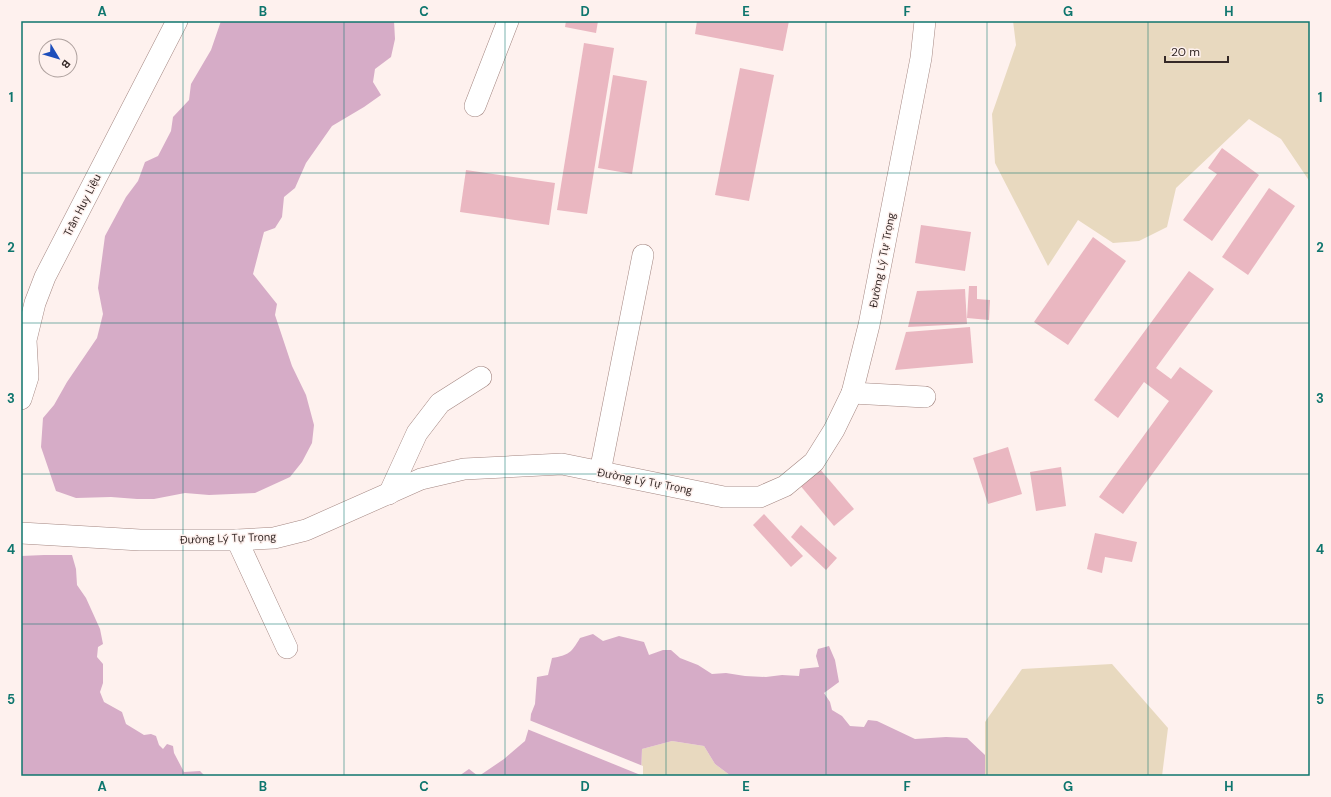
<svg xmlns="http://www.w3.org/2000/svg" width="1331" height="797" font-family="'DM Sans',sans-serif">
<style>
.green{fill:#e8d9bf}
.water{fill:#d6acc7}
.pier{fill:#fef1ee}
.building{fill:#eab7c1}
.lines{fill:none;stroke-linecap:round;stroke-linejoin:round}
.minor-casing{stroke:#a48782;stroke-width:22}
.minor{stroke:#fff;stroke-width:21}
.grid{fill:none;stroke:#0f766e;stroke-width:1;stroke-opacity:0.55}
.labels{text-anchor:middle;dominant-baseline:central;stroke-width:3;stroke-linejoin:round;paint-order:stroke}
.street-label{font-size:11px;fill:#352927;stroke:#fef1ee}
.neatline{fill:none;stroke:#0f766e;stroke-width:1.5}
.grid-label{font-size:13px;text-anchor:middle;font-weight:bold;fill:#0f766e}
</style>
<rect width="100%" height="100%" fill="#fef1ee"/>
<g class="green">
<polygon points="1013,21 1310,21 1310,182 1281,139 1249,119 1176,188 1167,227 1139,241 1113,243 1078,220 1048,266 995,163 992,114 1016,45"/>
<polygon points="1112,664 1168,728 1162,776 985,776 985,722 1022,669"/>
<polygon points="672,741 704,746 715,764 731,776 641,776 642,749"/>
</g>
<g class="water">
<polygon points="221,21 394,21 395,39 391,57 375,69 373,82 381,95 364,107 332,126 306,163 295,188 284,197 282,217 275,228 264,232 253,274 277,304 275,315 292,366 306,395 314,425 312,443 302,462 290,477 255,493 209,495 185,493 154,499 137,499 111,497 76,498 56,491 41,447 43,418 54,405 67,382 97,338 103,314 98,288 105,236 126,197 138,181 145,162 158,156 171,131 173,117 189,100 191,84 211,50"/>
<polygon points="44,555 72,555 76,569 77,585 86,598 100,629 103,644 98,647 97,657 103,664 103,683 100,692 104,702 122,712 126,724 144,735 151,734 156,736 159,745 163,749 167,744 173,746 174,753 184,772 200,771 205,776 21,776 21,556"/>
<path d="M593,634L603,641L619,636L644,642L649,655L663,650H671L680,658L698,665L712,674L726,673L745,676L766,677L782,675L799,676L800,669L819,667L816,656L818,649L829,646L835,660L839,682L824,693L830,702L832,710L842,716L850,726L864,727L868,720L877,721L915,739L946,737L967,738L985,755V776H731L715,764L704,746L672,741L642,749L641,776H479L504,759L525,741L530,724L531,714L535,704L537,677L548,675L552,658C569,655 571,653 580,638Z"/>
<polygon points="469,769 478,776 459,776"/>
</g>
<polygon class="pier" points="529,720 643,766 643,776 527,729"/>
<g class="building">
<polygon points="566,21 598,21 596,33 565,27"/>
<polygon points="697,21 789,21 783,51 695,34"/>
<polygon points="584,43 614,48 587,214 557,210"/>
<polygon points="740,68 774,75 749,201 715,195"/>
<polygon points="613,75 647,81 632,174 598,168"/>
<polygon points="1222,148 1259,175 1212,241 1183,220 1217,174 1208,168"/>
<polygon points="466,170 555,183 549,225 460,212"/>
<polygon points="1269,188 1295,206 1248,275 1222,257"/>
<polygon points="921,225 971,232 965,271 915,263"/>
<polygon points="1093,237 1126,261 1068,345 1034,322"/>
<polygon points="1189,271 1214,289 1156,368 1171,379 1180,367 1213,391 1123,514 1099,497 1169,401 1144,382 1118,418 1094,400"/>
<polygon points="969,286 977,286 977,299 990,300 989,320 967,318"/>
<polygon points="965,289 967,324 908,327 917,291"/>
<polygon points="970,327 973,363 895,370 906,332"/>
<polygon points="1008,447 1022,494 988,504 973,458"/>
<polygon points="1061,467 1066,506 1036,511 1030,472"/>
<polygon points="819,468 854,509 834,526 799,484"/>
<polygon points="764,514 803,556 791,567 753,525"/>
<polygon points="801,525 837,558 826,570 791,537"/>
<polygon points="1095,533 1137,542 1132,562 1105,557 1102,573 1087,569"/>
</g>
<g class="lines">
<defs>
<g id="minor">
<polyline points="475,106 508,21"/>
<polyline points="852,393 925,397"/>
<polyline points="21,399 28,377 26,340 35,303 45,277 177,21"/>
<polyline points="600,472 643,255"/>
<polyline points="389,494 417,433 440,403 481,377"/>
<polyline points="21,533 140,540 237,540 274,538 306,530 421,479 464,469 562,464 724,497 760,497 785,486 814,462 834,430 852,393 869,325 921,58 925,21"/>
<polyline points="237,540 287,648"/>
</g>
</defs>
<use href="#minor" class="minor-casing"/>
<use href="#minor" class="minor"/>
</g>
<path class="grid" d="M183,21V776M344,21V776M505,21V776M666,21V776M826,21V776M987,21V776M1148,21V776M21,173H1310M21,323H1310M21,474H1310M21,624H1310"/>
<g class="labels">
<g class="street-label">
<text transform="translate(82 205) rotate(-63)">Trần Huy Liệu</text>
<text transform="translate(882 260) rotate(-79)">Đường Lý Tự Trọng</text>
<text transform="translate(645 481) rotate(11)">Đường Lý Tự Trọng</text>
<text transform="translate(228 538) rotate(-2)">Đường Lý Tự Trọng</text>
</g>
</g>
<rect width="1331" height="797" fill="none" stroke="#fef1ee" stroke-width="44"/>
<g transform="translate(58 58) rotate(128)"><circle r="19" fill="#fef1ee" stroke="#aea19e"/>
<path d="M0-3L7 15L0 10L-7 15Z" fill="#1d4ebb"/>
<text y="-6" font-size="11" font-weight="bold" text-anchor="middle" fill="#352927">B</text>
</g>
<path d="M1165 56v6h63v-6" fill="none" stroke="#352927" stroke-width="2"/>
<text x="1171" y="56" font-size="12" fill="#352927" stroke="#fef1ee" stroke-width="3" paint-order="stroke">20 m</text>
<rect x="22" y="22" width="1287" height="753" class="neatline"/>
<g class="grid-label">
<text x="102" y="16">A</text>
<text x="263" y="16">B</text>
<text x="424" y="16">C</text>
<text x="585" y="16">D</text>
<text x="746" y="16">E</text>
<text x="907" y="16">F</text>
<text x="1068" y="16">G</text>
<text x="1229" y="16">H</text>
<text x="11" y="102">1</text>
<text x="1320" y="102">1</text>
<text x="11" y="252">2</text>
<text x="1320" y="252">2</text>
<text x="11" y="403">3</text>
<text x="1320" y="403">3</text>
<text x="11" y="554">4</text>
<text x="1320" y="554">4</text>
<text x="11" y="704">5</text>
<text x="1320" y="704">5</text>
<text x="102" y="791">A</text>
<text x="263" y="791">B</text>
<text x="424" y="791">C</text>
<text x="585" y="791">D</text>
<text x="746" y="791">E</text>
<text x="907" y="791">F</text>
<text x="1068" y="791">G</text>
<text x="1229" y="791">H</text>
</g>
</svg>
